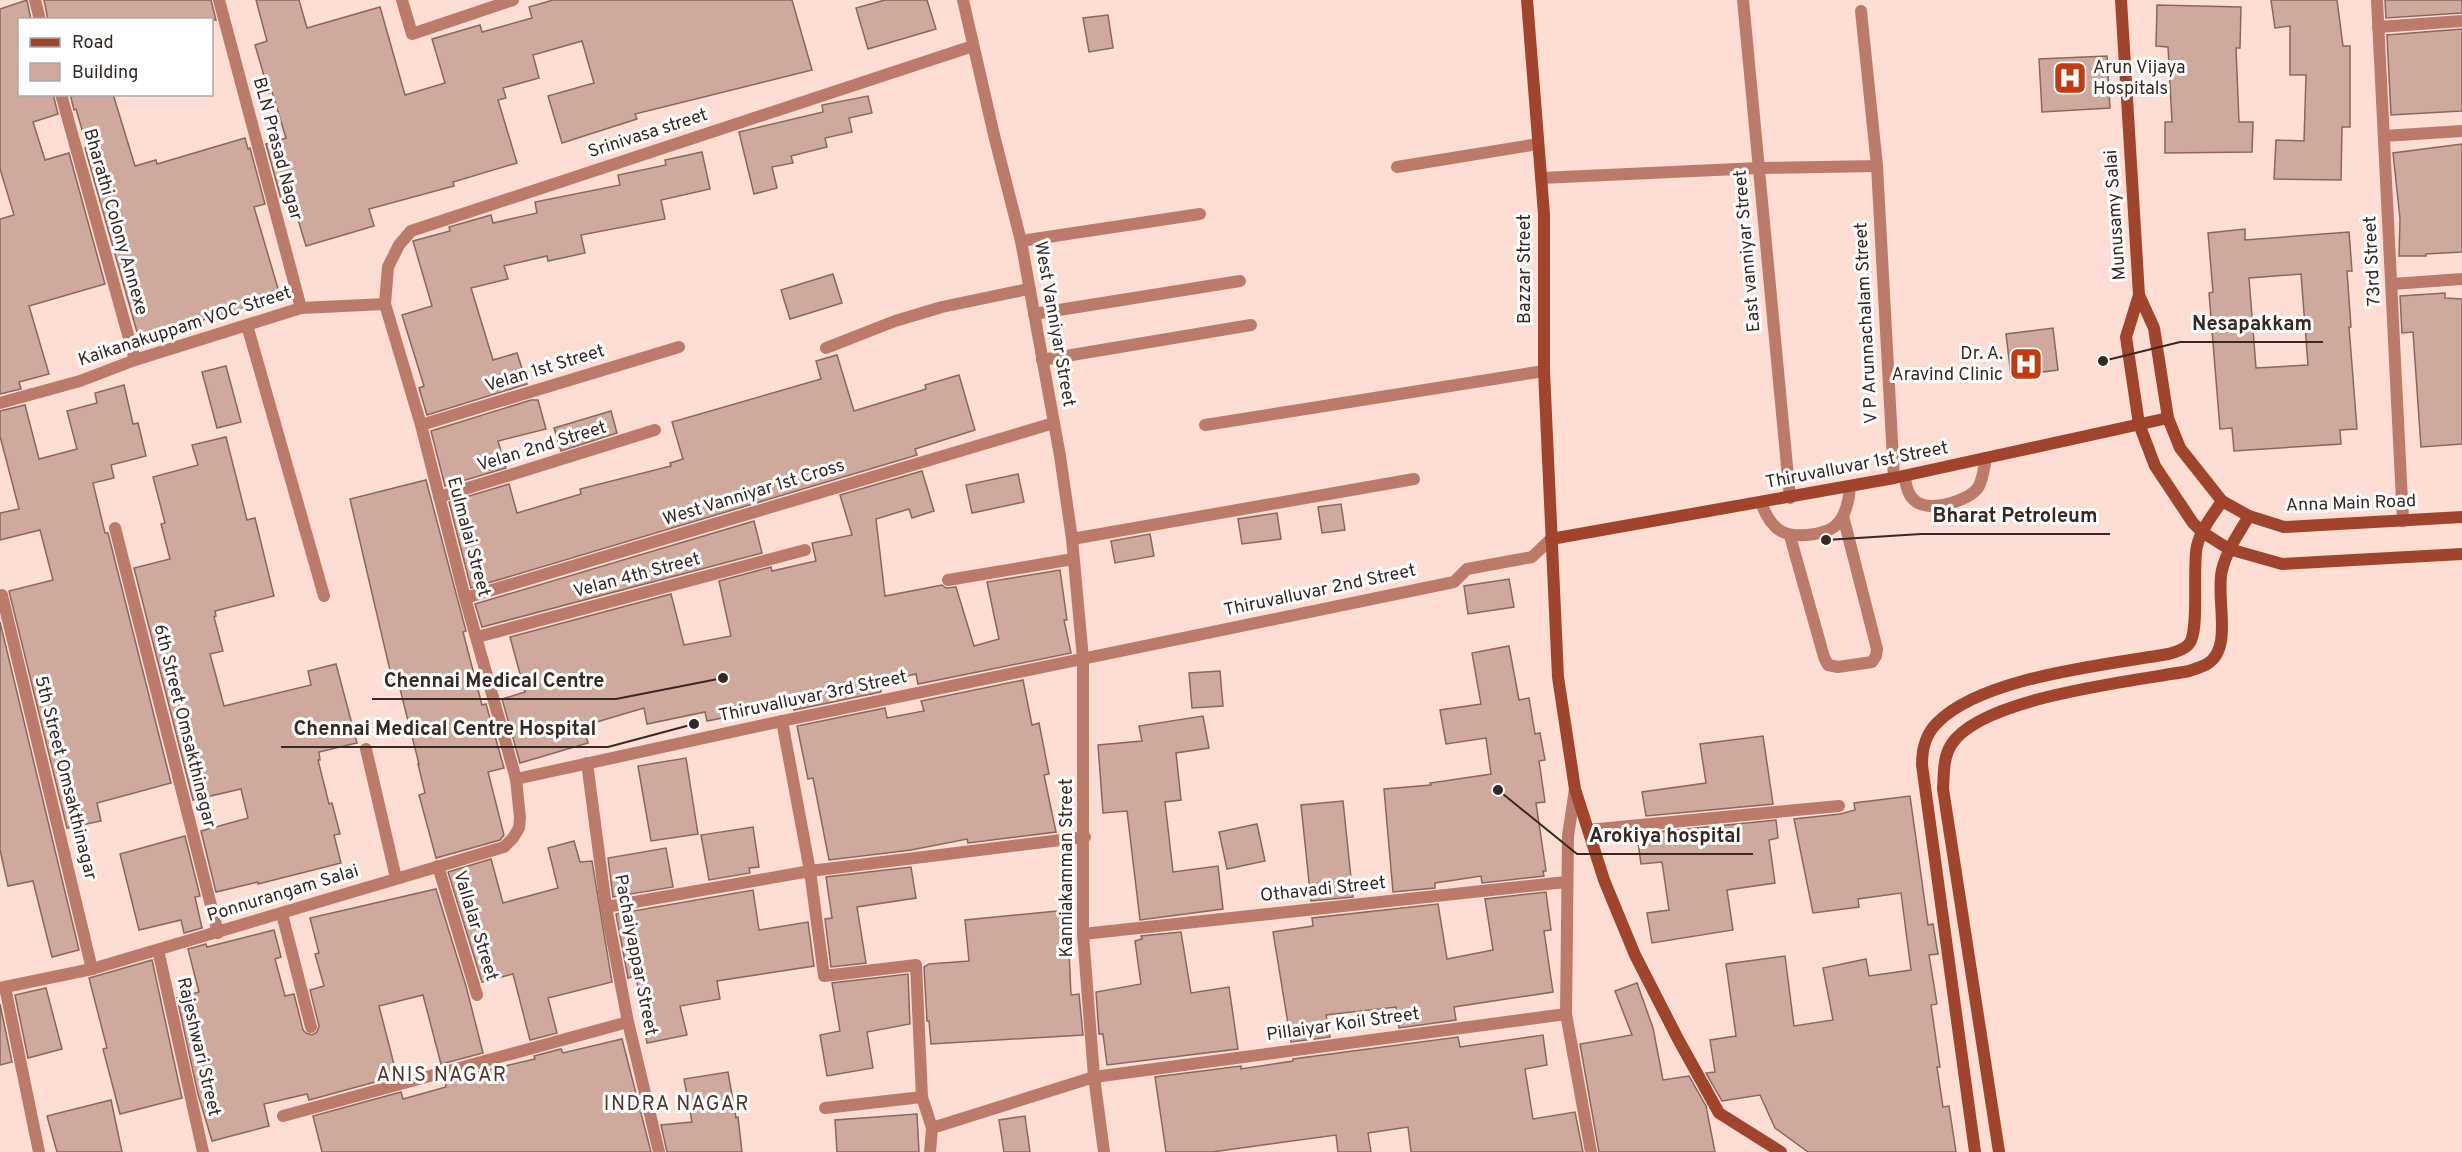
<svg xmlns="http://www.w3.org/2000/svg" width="2462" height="1152" font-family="Overpass,sans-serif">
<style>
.building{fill:#cfa89e;stroke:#8a675d;stroke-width:1.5;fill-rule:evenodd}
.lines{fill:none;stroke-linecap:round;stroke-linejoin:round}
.lane{stroke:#bc7b6a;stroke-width:12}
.street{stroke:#bc7b6a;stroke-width:12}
.secondary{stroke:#a0442d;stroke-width:12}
.labels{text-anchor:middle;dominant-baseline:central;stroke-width:6;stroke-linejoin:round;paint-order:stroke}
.poi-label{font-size:18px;fill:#372824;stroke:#fff;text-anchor:start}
.street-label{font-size:18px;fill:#372824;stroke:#fff}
.neighbourhood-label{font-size:20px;letter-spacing:1.5px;fill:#54352c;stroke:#fff}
.leader{fill:none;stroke:#372824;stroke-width:2}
.callout-dot{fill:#372824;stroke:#fff;stroke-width:2}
.callout-label{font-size:20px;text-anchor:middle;font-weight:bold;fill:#372824;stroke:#fff;stroke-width:6;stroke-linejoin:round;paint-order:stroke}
</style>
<rect width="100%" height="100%" fill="#feddd4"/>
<g class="building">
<polygon points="27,0 31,20 20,20 20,94 53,94 58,114 33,122 45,160 69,153 105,284 29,306 49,374 19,382 21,389 0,394 0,219 14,215 0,169 0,9"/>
<polygon points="44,0 211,0 216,20 48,20"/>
<polygon points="256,0 299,0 307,28 380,7 405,95 445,83 432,39 480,25 482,32 532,18 529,7 553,0 792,0 812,70 635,114 637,119 562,143 548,96 594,83 582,41 533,55 539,78 503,88 506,98 498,100 517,163 453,182 454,186 369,209 374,226 306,246 291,196 281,199 266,144 286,138 272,92 269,93 255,45 267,41"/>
<polygon points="885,0 927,0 936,29 868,49 856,8"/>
<polygon points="2271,0 2337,0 2343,46 2350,46 2350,127 2342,127 2341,180 2274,179 2276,140 2304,141 2306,75 2290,75 2290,26 2275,28"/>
<polygon points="2385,0 2462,0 2462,13 2386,18"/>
<polygon points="2157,5 2241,7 2240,48 2236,48 2239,122 2253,122 2252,152 2165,153 2165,122 2172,122 2168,47 2156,46"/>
<polygon points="1108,15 1113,48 1089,52 1083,18"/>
<polygon points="2462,29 2462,111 2391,115 2387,35"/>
<polygon points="2107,56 2110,108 2042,112 2039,59"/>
<polygon points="70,94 113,94 135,166 156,160 157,164 245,138 248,149 250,148 265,204 254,207 279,292 246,302 247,307 139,339 85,148 87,147 76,109 74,110"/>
<polygon points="868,96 872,113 849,118 852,132 825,138 827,147 791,156 793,163 772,167 777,188 754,194 739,132 823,112 822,105"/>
<polygon points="2462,144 2462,252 2426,254 2426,256 2399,256 2400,219 2393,153"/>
<polygon points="702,152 710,189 661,200 665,219 581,235 585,253 548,261 547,256 504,266 508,279 471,288 493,360 517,353 527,384 427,415 419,388 424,386 402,315 432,306 413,241 450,231 449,227 491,215 493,223 537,213 535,202 620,185 618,175 666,165 665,160"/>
<path d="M2245,229V240L2349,232L2352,271H2347L2351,327H2349L2357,429L2340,430L2341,444L2234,451L2232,428L2220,429L2209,293L2213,292L2208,233ZM2301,274L2308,365L2256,368L2249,278Z"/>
<polygon points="833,274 842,303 790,319 781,290"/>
<polygon points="2445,293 2445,298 2462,299 2462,444 2421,447 2413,332 2402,333 2400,296"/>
<polygon points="2053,328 2058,370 2011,376 2006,334"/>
<polygon points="837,355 854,411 926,389 925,385 959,375 975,430 915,449 917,455 471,588 449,502 509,484 517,513 581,494 580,489 671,466 670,463 683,459 672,422 821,379 816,361"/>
<polygon points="226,366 241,422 217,428 202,372"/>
<polygon points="124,385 133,424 138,423 146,456 111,465 114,478 93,483 105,533 108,533 171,783 97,803 101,821 67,828 9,591 53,580 40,530 0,540 0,513 19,509 0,436 0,411 25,405 39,459 77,449 67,411 97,403 95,393"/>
<polygon points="531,400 538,400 546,429 498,441 506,468 445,486 431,431"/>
<polygon points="611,411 617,433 561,451 554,428"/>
<polygon points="226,437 247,520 255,518 274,596 215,611 216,616 214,617 223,651 210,654 224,706 311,685 308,671 336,664 357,743 319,752 320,760 318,760 329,804 332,803 340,834 334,835 341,863 258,884 258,882 216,892 201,831 248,818 241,789 193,800 134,568 170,559 161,524 165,523 153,477 198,465 192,445"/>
<polygon points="922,471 934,511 912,518 909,509 876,519 885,596 942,585 946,588 956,587 974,646 999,639 987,582 1060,570 1067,620 1064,620 1071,653 918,684 916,674 879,682 881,692 794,710 793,704 707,721 705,712 647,724 644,708 583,726 588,743 520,763 502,699 525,692 510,637 671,594 684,645 731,636 719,581 771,567 772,571 816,561 812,543 852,535 840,495"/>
<polygon points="1018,474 1024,502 972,513 966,485"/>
<polygon points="426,480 466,631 463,632 482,705 486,704 504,768 488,772 504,835 500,840 436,858 419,795 425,793 418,764 419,764 397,677 392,679 350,499"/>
<polygon points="1341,504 1345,530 1322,533 1318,507"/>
<polygon points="1277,513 1281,539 1242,544 1238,519"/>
<polygon points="754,521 762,553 482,627 475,604"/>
<polygon points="1150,534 1154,556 1115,563 1111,541"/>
<polygon points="1509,579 1514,607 1468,614 1464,586"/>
<polygon points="0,622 79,950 52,957 33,881 8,886 0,850"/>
<polygon points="1509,646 1519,700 1529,698 1535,734 1540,733 1545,760 1539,761 1545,802 1536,803 1546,871 1543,871 1544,876 1482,883 1481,876 1435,883 1435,888 1393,892 1384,789 1431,785 1430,783 1491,774 1486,738 1446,744 1440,710 1481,704 1472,653"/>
<polygon points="1220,671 1223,706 1192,708 1189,673"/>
<polygon points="1023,680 1032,725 1039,723 1049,774 1044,775 1056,832 968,843 967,839 911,850 829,860 813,778 808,779 797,726 885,708 887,718 924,711 921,701"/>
<polygon points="1203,716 1209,748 1176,753 1181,800 1165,802 1173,872 1218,866 1223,909 1140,920 1127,811 1103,813 1098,745 1142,741 1139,726"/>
<polygon points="1763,736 1773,804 1646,816 1642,792 1706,783 1700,744"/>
<polygon points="686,758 698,834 651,841 638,766"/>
<polygon points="1910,796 1928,925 1933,924 1938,954 1929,955 1937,1004 1931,1005 1940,1067 1937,1067 1943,1107 1949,1106 1956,1152 1808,1152 1775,1128 1760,1095 1722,1101 1706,1073 1715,1072 1710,1040 1736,1036 1726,964 1785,956 1794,1026 1833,1020 1823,968 1866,959 1869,976 1911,970 1901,893 1858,899 1859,907 1813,913 1794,819 1840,814 1855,810 1854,803"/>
<polygon points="1343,801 1353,897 1311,901 1301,805"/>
<polygon points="1776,820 1778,838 1769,840 1775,883 1727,890 1733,930 1652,943 1647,913 1669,910 1662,862 1641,864 1637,834"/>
<polygon points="1257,824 1265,861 1227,869 1219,832"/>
<polygon points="753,827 759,867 749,868 750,873 709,880 701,835"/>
<polygon points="185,836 200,896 195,897 202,928 184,933 181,920 139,930 120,854"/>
<polygon points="574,841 580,862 592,861 612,982 548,998 557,1033 530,1040 513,974 482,982 448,872 491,859 503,903 558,888 548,848"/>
<polygon points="666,848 673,887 613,897 608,858"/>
<polygon points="911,867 916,898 857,907 866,963 831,967 825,919 832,918 826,877"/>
<polygon points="436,889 466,986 483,1053 441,1064 423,995 379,1006 397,1076 309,1100 307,1094 264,1104 269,1126 212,1141 198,1094 177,998 199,992 188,949 206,944 207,947 274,930 281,957 275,959 285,996 294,994 303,1030 306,1033 312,1035 317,1032 319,1026 310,990 324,986 315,954 319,953 310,918"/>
<polygon points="753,890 759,930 808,922 814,966 717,981 720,999 680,1006 687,1035 647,1043 636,976 628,978 616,914"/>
<polygon points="1546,892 1551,930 1544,931 1553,992 1454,1007 1456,1020 1399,1028 1396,1007 1326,1015 1330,1037 1291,1042 1273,932 1313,926 1312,918 1438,904 1447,959 1493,950 1485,899"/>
<polygon points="1067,910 1071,995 1079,994 1083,1035 931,1044 929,1021 927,1021 924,967 929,964 969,961 965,920"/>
<polygon points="1181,932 1191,993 1229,987 1238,1049 1107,1065 1103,1034 1099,1034 1096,992 1141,984 1135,941 1142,939 1141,936"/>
<polygon points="152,960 182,1098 120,1114 103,1049 107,1048 89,978"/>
<polygon points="908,974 910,1024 867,1032 873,1068 827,1076 820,1035 840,1031 832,983"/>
<polygon points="1637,983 1653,1028 1663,1080 1689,1076 1706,1106 1715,1152 1599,1152 1580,1044 1632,1035 1615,991"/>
<polygon points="46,988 62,1049 28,1058 15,995"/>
<polygon points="0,1004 12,1062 0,1065"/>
<polygon points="1543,1035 1547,1065 1525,1069 1533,1119 1575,1112 1583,1152 1411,1152 1408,1127 1368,1133 1371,1152 1338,1152 1336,1135 1212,1152 1166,1152 1155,1077 1241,1066 1241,1069 1293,1061 1293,1059 1458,1037 1460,1047"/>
<polygon points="622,1039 651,1152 322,1152 313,1116 401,1092 403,1099 446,1087 445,1080 535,1059 534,1056 561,1049 563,1053"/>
<polygon points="728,1072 736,1118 738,1117 742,1152 667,1152 661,1125 692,1122 684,1079"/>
<polygon points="111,1100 122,1152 57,1152 47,1116"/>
<polygon points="917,1114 919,1152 837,1152 835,1120"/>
<polygon points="1025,1116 1030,1152 1004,1152 999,1120"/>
</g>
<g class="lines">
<g class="lane">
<polyline points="1034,314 1240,281"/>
<path d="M1905,476C1907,506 1925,510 1951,503C1961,500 1974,495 1979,486C1983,478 1984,467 1986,458"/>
<path d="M1761,503C1772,531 1784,539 1815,534C1824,532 1833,530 1839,522C1847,512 1849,499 1850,487"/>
<polyline points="1790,536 1824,657 1828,665 1838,667 1872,662 1876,656 1877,649 1843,516"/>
<polyline points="1588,830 1839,806"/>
</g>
<g class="street">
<polyline points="35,0 40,20"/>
<polyline points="219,0 301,308"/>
<polyline points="402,0 412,34 513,0"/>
<polyline points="963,0 994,135 1021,241 1060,456 1072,539 1083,659 1083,934 1094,1077 1104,1152"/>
<polyline points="1743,0 1790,498"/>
<polyline points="2377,0 2403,521"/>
<polyline points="2378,27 2462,21"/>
<polyline points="61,94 135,360"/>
<polyline points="2384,136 2462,131"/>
<polyline points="1877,166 1894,478"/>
<polyline points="1397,167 1538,144"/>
<polyline points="1541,178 1759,168 1877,166 1861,11"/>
<polyline points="1021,241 1200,214"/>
<polyline points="2392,284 2462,279"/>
<polyline points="247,325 324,596"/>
<polyline points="826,348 895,321 942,307 1028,289"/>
<polyline points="1042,360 1251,325"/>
<polyline points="0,403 80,381 135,360 301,308 385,304"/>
<polyline points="421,425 679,347"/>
<polyline points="1205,425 1544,371"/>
<polyline points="439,497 655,430"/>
<polyline points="115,528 218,933"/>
<polyline points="1072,539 1414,479"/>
<polyline points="948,580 1073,559"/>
<polyline points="2,595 92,969"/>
<polyline points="465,598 1054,423"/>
<polyline points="477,637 805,550"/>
<polyline points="782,721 810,871 824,976 916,965 922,1097 932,1128"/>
<polyline points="366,749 396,878"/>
<polyline points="587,763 606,907 628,1022 659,1152"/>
<polyline points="516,779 782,721 1454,582 1467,569 1532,557 1551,539"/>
<polyline points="438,866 477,995"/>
<polyline points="606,907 810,871 1085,837"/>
<polyline points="282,914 311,1027"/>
<polyline points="1083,934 1566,882"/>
<polyline points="158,950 203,1152"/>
<polyline points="5,987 39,1152"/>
<polyline points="0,988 92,969 504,847 513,838 519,828 520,818 516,779 465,598 421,425 385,304 388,267 399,245 411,231 973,46"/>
<polyline points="1566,1014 1591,1152"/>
<polyline points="825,1108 922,1097"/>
<polyline points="283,1116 628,1022"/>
<polyline points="930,1152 932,1128 1094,1077 1566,1014 1568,836 1575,789"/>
</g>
<g class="secondary">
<polyline points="1527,0 1544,214 1544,371 1558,677 1575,789 1604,880 1635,955 1678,1039 1719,1113 1781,1152"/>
<polyline points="2121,0 2139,295 2126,337 2139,424 2155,466 2193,523 2202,532 2229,549 2282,564 2462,554"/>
<polyline points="2139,295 2154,328 2168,418 2180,448 2222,501 2249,516 2284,527 2462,517"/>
<polyline points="1551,539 1894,478 2168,418"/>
<path d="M1975,1152L1922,765C1922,749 1925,735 1937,723C1982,677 2105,665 2168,654C2175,652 2184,650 2189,644C2200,632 2192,567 2197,546C2201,529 2213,515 2222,501"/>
<path d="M1999,1152L1943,789C1944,774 1943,758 1951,745C1980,697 2135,681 2189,671C2195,669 2202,667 2207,664C2234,649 2215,596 2222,570C2227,550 2239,533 2249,516"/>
</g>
</g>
<defs>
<symbol id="hospital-square" viewBox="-11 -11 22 22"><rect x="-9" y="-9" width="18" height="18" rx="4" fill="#c33a11" stroke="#fff"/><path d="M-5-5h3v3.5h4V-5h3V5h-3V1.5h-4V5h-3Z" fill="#fff"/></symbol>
</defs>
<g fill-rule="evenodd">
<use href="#hospital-square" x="2051" y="59" width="38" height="38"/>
<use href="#hospital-square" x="2007" y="345" width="38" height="38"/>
</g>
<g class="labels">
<g class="poi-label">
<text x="2093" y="68">Arun Vijaya<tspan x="2093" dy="21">Hospitals</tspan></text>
<text x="2003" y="354" text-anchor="end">Dr. A.<tspan x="2003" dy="21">Aravind Clinic</tspan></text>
</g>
<g class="street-label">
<text transform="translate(648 134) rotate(-18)">Srinivasa street</text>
<text transform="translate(277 149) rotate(75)">BLN Prasad Nagar</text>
<text transform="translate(2116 215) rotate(-94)">Munusamy Salai</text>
<text transform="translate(115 222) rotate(74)">Bharathi Colony Annexe</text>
<text transform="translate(1748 251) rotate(-95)">East vanniyar Street</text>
<text transform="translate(2373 261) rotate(-93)">73rd Street</text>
<text transform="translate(1525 269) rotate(-90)">Bazzar Street</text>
<text transform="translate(1867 323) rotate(-93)">V P Arunnachalam Street</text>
<text transform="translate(1054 324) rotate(80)">West Vanniyar Street</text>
<text transform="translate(185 327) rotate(-18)">Kaikanakuppam VOC Street</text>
<text transform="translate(545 369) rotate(-17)">Velan 1st Street</text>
<text transform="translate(542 447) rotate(-17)">Velan 2nd Street</text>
<text transform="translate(1857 466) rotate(-11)">Thiruvalluvar 1st Street</text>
<text transform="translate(754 493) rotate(-17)">West Vanniyar 1st Cross</text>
<text transform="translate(2351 504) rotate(-2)">Anna Main Road</text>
<text transform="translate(468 537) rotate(75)">Eulmalai Street</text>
<text transform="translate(637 576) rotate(-15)">Velan 4th Street</text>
<text transform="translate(1320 591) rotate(-12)">Thiruvalluvar 2nd Street</text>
<text transform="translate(813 697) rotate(-12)">Thiruvalluvar 3rd Street</text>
<text transform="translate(184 726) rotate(76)">6th Street Omsakthinagar</text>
<text transform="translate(65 778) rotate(76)">5th Street Omsakthinagar</text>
<text transform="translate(1067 868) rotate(-90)">Kanniakamman Street</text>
<text transform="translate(1323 890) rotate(-6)">Othavadi Street</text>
<text transform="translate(283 894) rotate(-17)">Ponnurangam Salai</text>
<text transform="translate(475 926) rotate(73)">Vallalar Street</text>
<text transform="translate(635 955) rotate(79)">Pachaiyappar Street</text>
<text transform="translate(1343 1025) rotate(-8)">Pillaiyar Koil Street</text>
<text transform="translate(198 1047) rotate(77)">Rajeshwari Street</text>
</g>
<g class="neighbourhood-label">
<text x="442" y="1076">ANIS NAGAR</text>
<text x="677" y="1105">INDRA NAGAR</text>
</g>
</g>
<path class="leader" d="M2103 361L2180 342H2323M1826 540L1921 534H2110M723 678L616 699H372M694 724L608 747H281M1498 790L1577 854H1753"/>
<g class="callout-dot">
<circle cx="2103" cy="361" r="6"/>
<circle cx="1826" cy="540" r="6"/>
<circle cx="723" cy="678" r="6"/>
<circle cx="694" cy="724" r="6"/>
<circle cx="1498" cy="790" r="6"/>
</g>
<g class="callout-label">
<text x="2252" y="330">Nesapakkam</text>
<text x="2015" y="522">Bharat Petroleum</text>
<text x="494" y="687">Chennai Medical Centre</text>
<text x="445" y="735">Chennai Medical Centre Hospital</text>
<text x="1665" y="842">Arokiya hospital</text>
</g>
<rect x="18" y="18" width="195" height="78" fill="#ffffff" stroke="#afa9a7" stroke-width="1.5"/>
<rect x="30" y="38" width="30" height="9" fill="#a0442d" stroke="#afa9a7" stroke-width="1.5"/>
<text x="72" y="48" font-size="18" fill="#372824">Road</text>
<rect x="30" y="63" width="30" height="18" fill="#cfa89e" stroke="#afa9a7" stroke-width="1.5"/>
<text x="72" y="78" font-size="18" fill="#372824">Building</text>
</svg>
